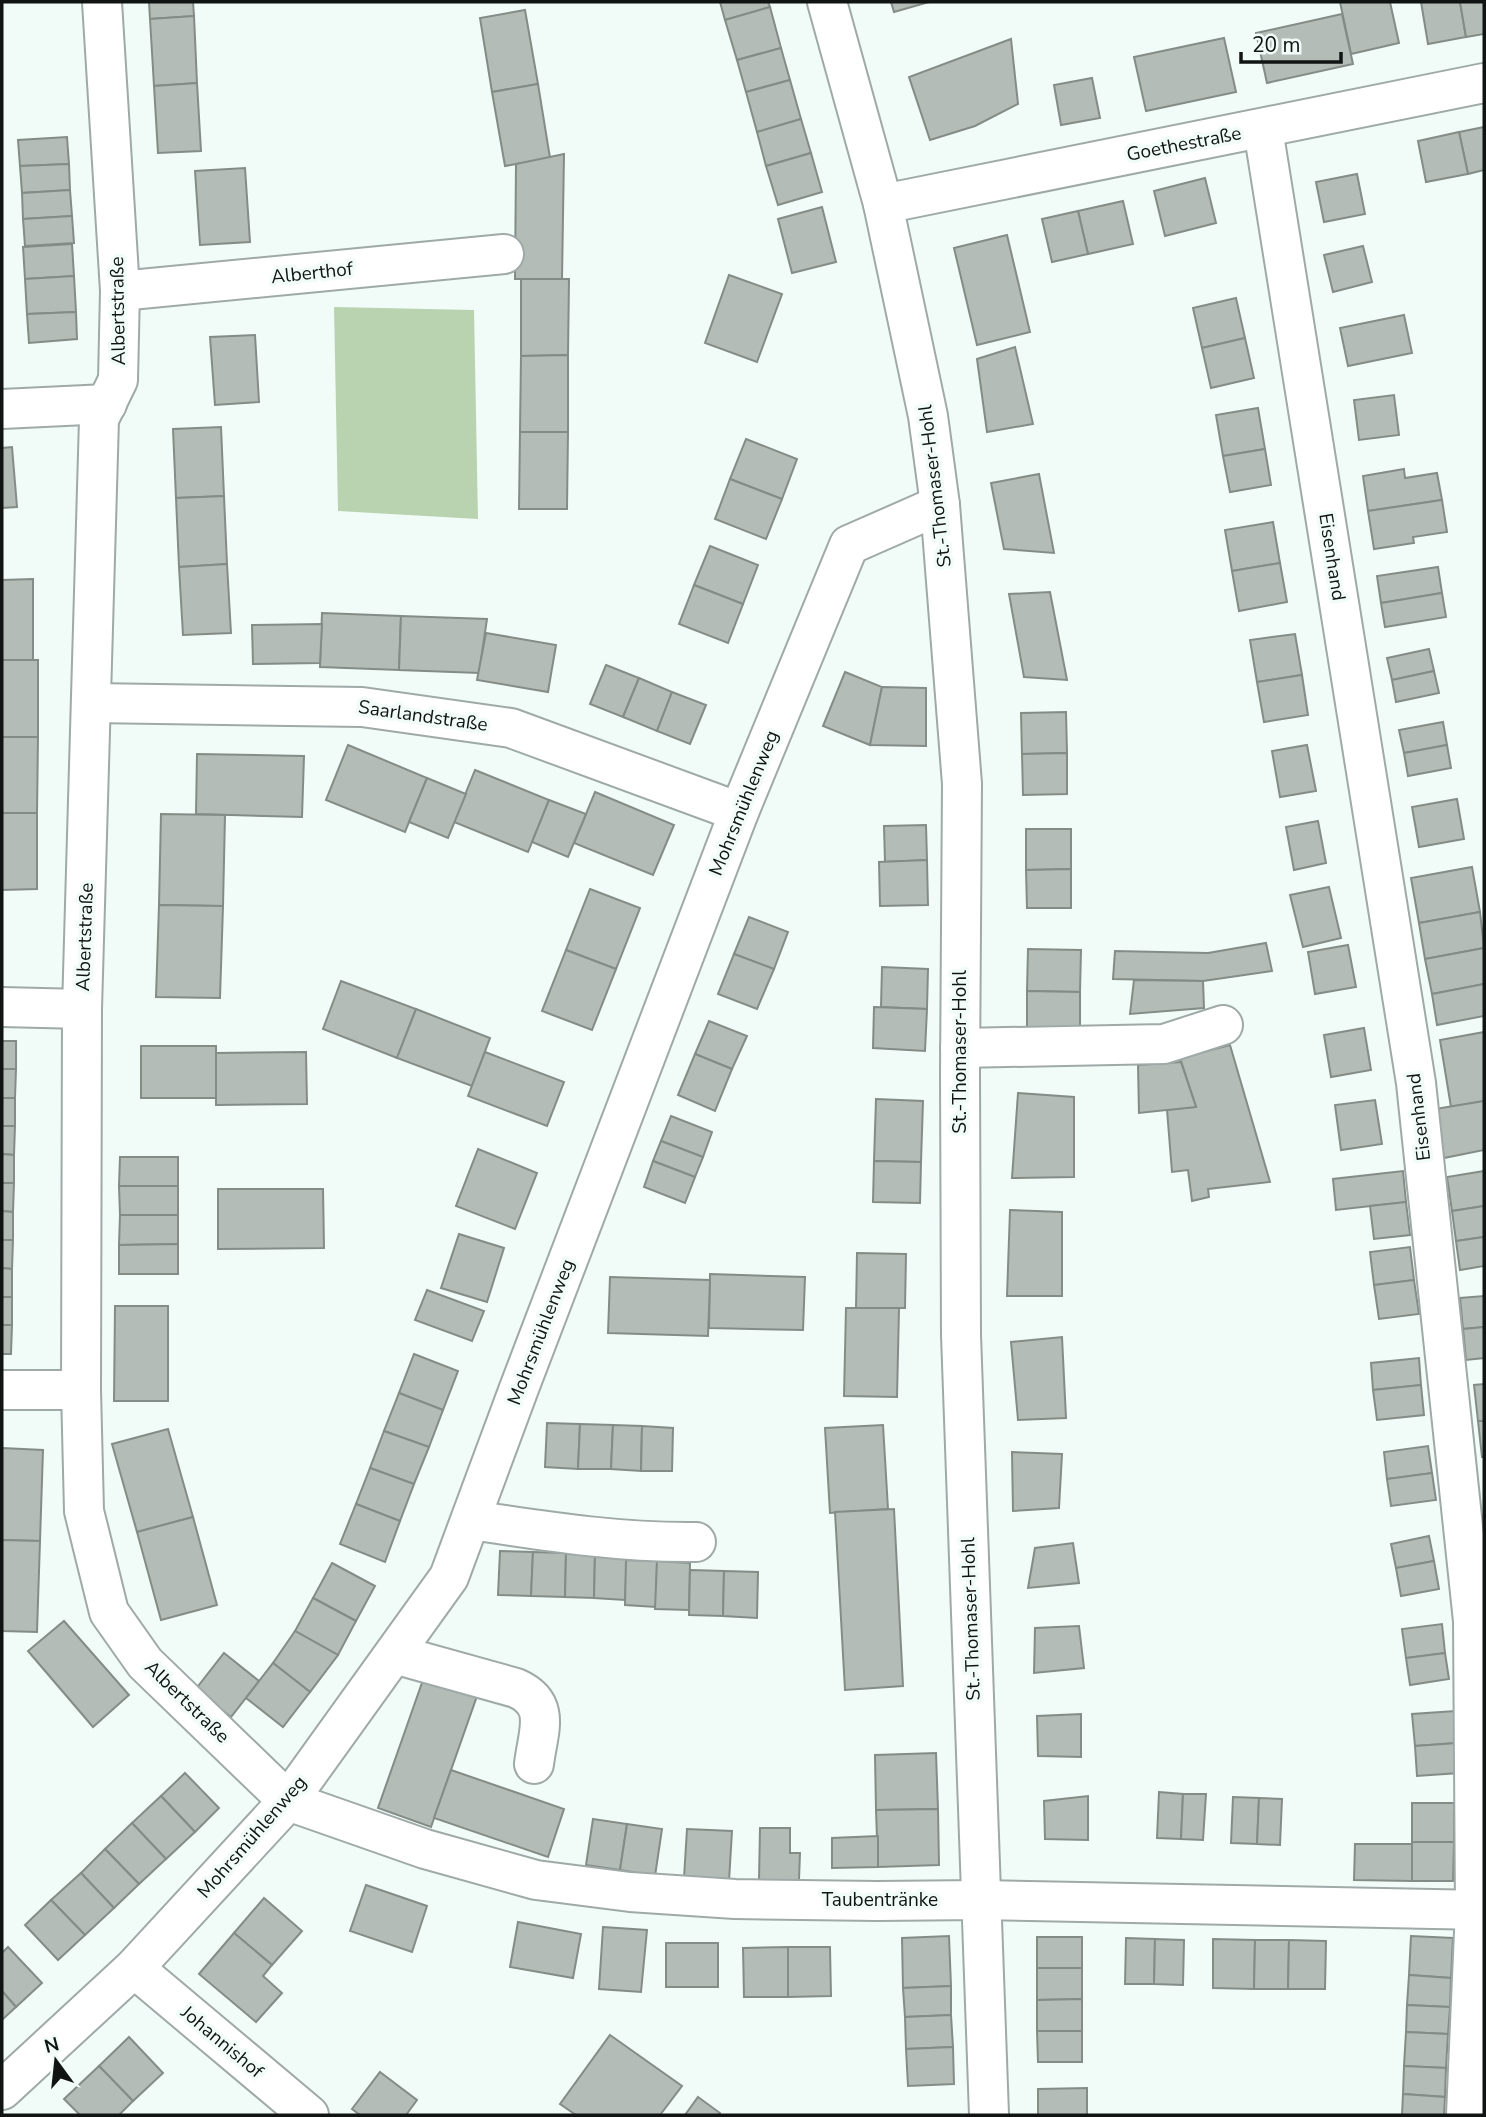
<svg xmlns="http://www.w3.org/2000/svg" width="1486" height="2117" font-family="'Nunito Sans',sans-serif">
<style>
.green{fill:#b9d3b0}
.building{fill:#b3bcb7;stroke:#848c87;stroke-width:2}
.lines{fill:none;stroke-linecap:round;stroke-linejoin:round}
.minor-casing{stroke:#9faaa8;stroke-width:42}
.minor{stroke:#fff;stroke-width:38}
.labels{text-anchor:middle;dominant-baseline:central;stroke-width:7;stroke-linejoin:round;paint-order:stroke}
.street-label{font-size:19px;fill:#101413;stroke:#f1fcf9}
</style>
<rect width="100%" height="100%" fill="#f1fcf9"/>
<polygon class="green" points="334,307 474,310 478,519 338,511"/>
<g class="building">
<polygon points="149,2 193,2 194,16 150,19"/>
<polygon points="720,2 768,2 770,7 725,20"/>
<polygon points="891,2 929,2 894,12"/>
<polygon points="1340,2 1390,2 1399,43 1351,54"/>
<polygon points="1421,2 1460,2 1466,37 1428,44"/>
<polygon points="1460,2 1484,2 1484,34 1466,37"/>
<polygon points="770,7 781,48 737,60 725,20"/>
<polygon points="525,10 538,84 492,92 480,18"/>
<polygon points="1342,14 1353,64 1267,83 1256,33"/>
<polygon points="194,16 197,83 154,86 150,19"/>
<polygon points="1224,38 1236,92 1146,111 1134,57"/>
<polygon points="1011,39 1018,104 975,126 930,140 909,77"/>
<polygon points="781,48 790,80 746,92 737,60"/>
<polygon points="1092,78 1100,118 1061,125 1054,85"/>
<polygon points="790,80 801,119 757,132 746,92"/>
<polygon points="197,83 201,151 158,153 154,86"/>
<polygon points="538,84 550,158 505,166 492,92"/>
<polygon points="801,119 811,153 766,166 757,132"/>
<polygon points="1484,127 1484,170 1468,174 1459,132"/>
<polygon points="1459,132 1468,174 1426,182 1418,141"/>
<polygon points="67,137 69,164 20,166 18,140"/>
<polygon points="811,153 822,192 778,205 766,166"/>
<polygon points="564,154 562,279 515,279 516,164"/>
<polygon points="69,164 70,190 22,193 20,166"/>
<polygon points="245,168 250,242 200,245 195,171"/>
<polygon points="1357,174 1365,214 1324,222 1316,182"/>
<polygon points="1205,178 1216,223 1165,236 1154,191"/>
<polygon points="70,190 72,216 23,219 22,193"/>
<polygon points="1123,201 1133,244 1088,254 1078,211"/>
<polygon points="822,207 836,262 792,273 778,219"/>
<polygon points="1078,211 1088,254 1052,262 1042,219"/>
<polygon points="72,216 74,243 25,246 23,219"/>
<polygon points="1007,235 1030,332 977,345 954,248"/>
<polygon points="72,244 74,276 25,279 23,247"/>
<polygon points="1363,246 1372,282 1333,292 1324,255"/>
<polygon points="729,275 782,294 757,362 705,343"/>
<polygon points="74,276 76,312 27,314 25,279"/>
<polygon points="521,279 569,279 568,355 521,356"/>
<polygon points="1236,298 1245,338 1202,348 1193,308"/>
<polygon points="76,312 77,339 29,343 27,314"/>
<polygon points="1404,315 1412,353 1348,366 1340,328"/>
<polygon points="255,335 259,402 215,405 210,337"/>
<polygon points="1245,338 1254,378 1211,388 1202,348"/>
<polygon points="1015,347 1033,424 987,432 977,359"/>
<polygon points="568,355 568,432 520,432 521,356"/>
<polygon points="1394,395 1399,435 1359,440 1354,400"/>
<polygon points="1258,408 1265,449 1223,456 1216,415"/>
<polygon points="221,427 224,496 176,498 173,429"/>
<polygon points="520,432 568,432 567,509 519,509"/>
<polygon points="746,439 797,459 782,499 730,479"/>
<polygon points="12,447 17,507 2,508 2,448"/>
<polygon points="1265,449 1271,485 1230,492 1223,456"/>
<polygon points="1404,469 1405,478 1437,473 1442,500 1368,511 1363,476"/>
<polygon points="1039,474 1054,553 1004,549 991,483"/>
<polygon points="730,479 782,499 766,539 715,519"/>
<polygon points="224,496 227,564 179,567 176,498"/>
<polygon points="1442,500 1447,532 1413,537 1414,543 1374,549 1368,511"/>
<polygon points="1273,522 1280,563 1232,571 1225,530"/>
<polygon points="710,546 758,565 743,604 694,585"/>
<polygon points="1280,563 1287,602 1239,611 1232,571"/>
<polygon points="227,564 231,633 183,635 179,567"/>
<polygon points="1438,567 1442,593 1381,603 1377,576"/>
<polygon points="33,579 33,660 2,660 2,580"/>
<polygon points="694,585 743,604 728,643 679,624"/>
<polygon points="1050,592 1067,680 1024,677 1009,594"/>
<polygon points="1442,593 1446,617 1385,627 1381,603"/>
<polygon points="322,613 401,616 399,670 320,667"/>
<polygon points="401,616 487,619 479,673 399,670"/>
<polygon points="322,624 320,663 253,664 252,625"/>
<polygon points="486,633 556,645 548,692 477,680"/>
<polygon points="1295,634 1302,675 1257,682 1250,640"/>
<polygon points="1429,649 1434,671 1392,680 1387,658"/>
<rect x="2" y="660" width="36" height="77"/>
<polygon points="606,665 639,678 623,717 590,704"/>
<polygon points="1434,671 1439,693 1396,702 1392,680"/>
<polygon points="845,672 882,687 870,745 823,726"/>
<polygon points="1302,675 1308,715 1264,722 1257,682"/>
<polygon points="639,678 672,692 657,731 623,717"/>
<polygon points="882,687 926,688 926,746 870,745"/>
<polygon points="672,692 706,705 690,744 657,731"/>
<polygon points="1066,712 1067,753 1022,754 1021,713"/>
<polygon points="1443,722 1447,745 1404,753 1399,730"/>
<polygon points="2,737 38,737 37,813 2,813"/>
<polygon points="348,745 427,778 405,832 326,800"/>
<polygon points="1307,745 1316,791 1280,797 1272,751"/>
<polygon points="1447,745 1451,768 1408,776 1404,753"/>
<polygon points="1067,753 1067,794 1023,795 1022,754"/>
<polygon points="197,754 304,756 302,817 196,814"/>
<polygon points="475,770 549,800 528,852 454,822"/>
<polygon points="427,778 466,794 448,838 409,822"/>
<polygon points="595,792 674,825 653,875 574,843"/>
<polygon points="1457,799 1464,839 1419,847 1412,807"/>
<polygon points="549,800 586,814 568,857 532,842"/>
<polygon points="2,813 37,813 37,889 2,890"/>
<polygon points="161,814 225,815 223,906 159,905"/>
<polygon points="1318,821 1326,863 1294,870 1286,827"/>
<polygon points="926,825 927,860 885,862 884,826"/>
<polygon points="1026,829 1071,829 1071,869 1026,870"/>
<polygon points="927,860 928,905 880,906 879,862"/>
<polygon points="1472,867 1480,912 1419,923 1411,878"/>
<polygon points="1071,869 1071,908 1027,908 1026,870"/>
<polygon points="1329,887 1341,938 1303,947 1290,895"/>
<polygon points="590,889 640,908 616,969 566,950"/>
<polygon points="159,905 223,906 220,998 156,997"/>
<polygon points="1480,912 1484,948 1425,959 1419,923"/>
<polygon points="749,917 788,932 774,969 734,954"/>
<polygon points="1266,943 1272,971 1203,981 1113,979 1115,951 1208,953"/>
<polygon points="1348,945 1356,987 1315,994 1308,952"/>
<polygon points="1484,948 1484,984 1432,994 1425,959"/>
<polygon points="1028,949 1081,950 1080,992 1027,991"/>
<polygon points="566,950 616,969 592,1030 542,1011"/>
<polygon points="734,954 774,969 757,1009 718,994"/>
<polygon points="882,967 928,969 927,1009 881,1007"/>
<polygon points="1134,980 1203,981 1204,1008 1130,1014"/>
<polygon points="341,981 416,1009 397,1058 323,1029"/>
<polygon points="1484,984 1484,1016 1437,1025 1432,994"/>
<polygon points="1027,991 1080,992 1080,1031 1027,1030"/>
<polygon points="874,1007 927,1009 925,1051 873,1048"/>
<polygon points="416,1009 490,1038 472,1086 397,1058"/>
<polygon points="709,1021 747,1036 732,1069 695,1054"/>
<polygon points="1364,1028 1371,1070 1331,1077 1324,1035"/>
<polygon points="1484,1032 1484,1101 1451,1107 1440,1040"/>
<rect x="2" y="1041" width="14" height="28"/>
<polygon points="1230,1045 1270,1182 1208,1189 1209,1197 1192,1201 1188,1170 1172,1172 1167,1110 1196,1107 1180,1058"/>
<rect x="141" y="1046" width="75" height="52"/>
<polygon points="306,1052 307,1104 216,1105 216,1053"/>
<polygon points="485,1052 564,1082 547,1126 468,1096"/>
<polygon points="695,1054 732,1069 715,1111 678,1095"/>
<polygon points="1181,1062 1196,1107 1139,1113 1138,1065"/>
<polygon points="2,1069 16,1069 15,1098 2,1098"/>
<polygon points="1018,1093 1074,1097 1074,1177 1012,1178"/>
<rect x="2" y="1098" width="13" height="28"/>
<polygon points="876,1099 923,1101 921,1162 874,1161"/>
<polygon points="1375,1100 1382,1144 1341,1150 1335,1105"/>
<polygon points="1484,1101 1484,1150 1444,1158 1435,1109"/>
<polygon points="671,1116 712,1132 703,1157 661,1141"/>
<polygon points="2,1126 15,1126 14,1155 2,1154"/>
<polygon points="661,1141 703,1157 695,1177 653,1161"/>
<polygon points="478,1149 537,1173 515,1229 456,1206"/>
<polygon points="2,1154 14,1155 14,1183 2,1183"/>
<polygon points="120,1157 178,1157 178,1186 119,1186"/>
<polygon points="653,1161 695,1177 685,1203 644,1187"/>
<polygon points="874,1161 921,1162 920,1203 873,1202"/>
<polygon points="1403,1171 1406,1202 1336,1210 1333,1179"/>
<polygon points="1484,1171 1484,1206 1452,1211 1447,1177"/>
<polygon points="2,1183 14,1183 13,1212 2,1211"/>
<polygon points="119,1186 178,1186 178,1215 120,1215"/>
<polygon points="218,1189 323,1189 324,1248 218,1249"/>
<polygon points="1406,1202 1410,1235 1374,1239 1370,1206"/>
<polygon points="1484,1206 1484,1237 1456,1241 1452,1211"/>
<polygon points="1010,1210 1062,1212 1062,1296 1007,1296"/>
<polygon points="2,1211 13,1212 13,1240 2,1240"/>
<polygon points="120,1215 178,1215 178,1244 119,1245"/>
<polygon points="459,1234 504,1248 487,1302 441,1288"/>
<polygon points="1484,1237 1484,1266 1460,1270 1456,1241"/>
<polygon points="2,1240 13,1240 12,1269 2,1268"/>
<polygon points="178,1244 178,1274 119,1274 119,1245"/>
<polygon points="1410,1247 1414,1280 1374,1285 1370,1252"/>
<polygon points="857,1253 906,1254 905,1308 856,1308"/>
<polygon points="2,1268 12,1269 12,1297 2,1297"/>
<polygon points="710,1274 805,1277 803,1330 709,1328"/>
<polygon points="610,1277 710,1280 708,1336 608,1333"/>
<polygon points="1414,1280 1419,1314 1379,1319 1374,1285"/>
<polygon points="427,1290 484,1311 472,1341 415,1320"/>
<polygon points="1484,1296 1484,1327 1463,1329 1460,1298"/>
<rect x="2" y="1297" width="10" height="28"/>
<polygon points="115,1306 168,1306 168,1401 114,1401"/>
<polygon points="846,1308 899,1308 897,1397 844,1396"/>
<polygon points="2,1325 12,1325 11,1354 2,1354"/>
<polygon points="1484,1327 1484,1358 1466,1360 1463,1329"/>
<polygon points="1062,1337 1066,1418 1018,1420 1011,1342"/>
<polygon points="414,1354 458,1371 443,1410 399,1393"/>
<polygon points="1419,1358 1421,1385 1373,1390 1371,1363"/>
<polygon points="1484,1384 1484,1421 1478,1421 1474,1385"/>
<polygon points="1421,1385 1424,1415 1377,1420 1373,1390"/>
<polygon points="399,1393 443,1410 429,1447 384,1431"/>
<polygon points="1478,1421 1484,1421 1484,1457 1482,1457"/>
<polygon points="547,1423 580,1424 578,1469 545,1467"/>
<polygon points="580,1424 613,1425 611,1469 578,1469"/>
<polygon points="613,1425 642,1426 641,1471 611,1469"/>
<polygon points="883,1425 888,1509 830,1513 825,1428"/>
<polygon points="642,1426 673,1428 672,1471 641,1471"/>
<polygon points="168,1429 193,1517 137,1532 112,1444"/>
<polygon points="384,1431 429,1447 414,1484 370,1468"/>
<polygon points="1428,1446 1432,1473 1387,1479 1384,1452"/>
<polygon points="2,1448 43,1450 40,1541 2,1540"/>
<polygon points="1012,1452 1062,1454 1059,1508 1013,1511"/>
<polygon points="370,1468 414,1484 400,1521 356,1504"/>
<polygon points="1432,1473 1436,1500 1391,1506 1387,1479"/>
<polygon points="356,1504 400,1521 385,1562 340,1544"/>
<polygon points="894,1509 903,1686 845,1690 835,1512"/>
<polygon points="193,1517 217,1605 161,1620 137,1532"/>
<polygon points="1429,1536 1434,1561 1396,1568 1391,1544"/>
<polygon points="2,1540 40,1541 37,1632 2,1631"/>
<polygon points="1073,1543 1079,1583 1028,1588 1035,1548"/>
<polygon points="500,1551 533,1552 531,1596 498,1595"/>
<polygon points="533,1552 566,1553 565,1597 531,1596"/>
<polygon points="566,1553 595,1554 594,1598 565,1597"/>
<polygon points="595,1554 627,1555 625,1600 594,1598"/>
<polygon points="626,1560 657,1561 656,1607 625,1605"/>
<polygon points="657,1561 690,1563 689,1610 655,1609"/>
<polygon points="1434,1561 1439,1589 1401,1596 1396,1568"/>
<polygon points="332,1563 375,1586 356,1621 313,1598"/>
<polygon points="690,1570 724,1571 723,1616 689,1615"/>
<polygon points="724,1571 758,1572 757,1618 723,1616"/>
<polygon points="313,1598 356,1621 338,1655 295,1631"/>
<polygon points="64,1621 129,1695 93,1727 28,1651"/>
<polygon points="1442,1624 1445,1653 1406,1658 1402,1629"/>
<polygon points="1079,1626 1084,1668 1034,1673 1035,1628"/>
<polygon points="295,1631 338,1655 310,1692 273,1663"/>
<polygon points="224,1653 259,1681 231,1717 195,1690"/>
<polygon points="1445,1653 1449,1679 1410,1685 1406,1658"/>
<polygon points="273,1663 310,1692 283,1727 246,1698"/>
<polygon points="424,1677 477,1696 431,1827 378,1808"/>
<polygon points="1455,1711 1457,1743 1415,1746 1412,1714"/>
<polygon points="1081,1714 1081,1757 1038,1756 1037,1716"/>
<polygon points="1457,1743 1459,1773 1417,1776 1415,1746"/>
<polygon points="936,1753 938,1809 876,1810 875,1755"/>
<polygon points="451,1770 564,1809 548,1857 434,1818"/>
<polygon points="185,1773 219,1808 195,1832 161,1796"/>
<polygon points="1159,1792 1183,1794 1181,1839 1157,1838"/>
<polygon points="1183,1794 1206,1794 1203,1840 1181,1839"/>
<polygon points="161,1796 195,1832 166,1859 132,1823"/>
<polygon points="1088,1796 1088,1840 1045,1839 1044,1801"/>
<polygon points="1233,1797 1259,1798 1257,1844 1231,1843"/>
<polygon points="1259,1798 1282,1799 1280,1845 1257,1844"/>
<rect x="1412" y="1803" width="42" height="39"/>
<polygon points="938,1809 939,1865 878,1867 876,1810"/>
<polygon points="593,1819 627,1824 620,1870 586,1865"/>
<polygon points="132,1823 166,1859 139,1884 105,1849"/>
<polygon points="627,1824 662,1829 655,1876 620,1870"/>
<polygon points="760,1828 790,1828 790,1853 800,1853 799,1880 759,1880"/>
<polygon points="687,1829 732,1831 729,1881 684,1878"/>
<polygon points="878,1836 878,1867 832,1868 832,1838"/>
<polygon points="1412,1842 1454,1842 1453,1881 1412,1881"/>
<polygon points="1355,1844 1412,1844 1412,1881 1354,1880"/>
<polygon points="105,1849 139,1884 114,1908 81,1873"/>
<polygon points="81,1873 114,1908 85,1935 51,1900"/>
<polygon points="366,1885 427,1906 412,1952 350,1931"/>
<polygon points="264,1898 302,1931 272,1965 234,1933"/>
<polygon points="51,1900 85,1935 58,1960 25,1925"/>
<polygon points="518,1922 581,1934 573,1978 510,1967"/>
<polygon points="603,1927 647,1930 641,1992 599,1989"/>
<polygon points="234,1933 272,1965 263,1976 282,1993 256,2022 199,1974"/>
<polygon points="949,1936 951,1986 903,1988 902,1938"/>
<polygon points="1411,1936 1453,1938 1451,1978 1409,1975"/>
<rect x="1037" y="1937" width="45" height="31"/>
<polygon points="1126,1938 1155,1939 1154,1984 1125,1984"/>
<polygon points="1155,1939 1184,1940 1183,1985 1154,1984"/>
<polygon points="1213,1939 1255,1940 1254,1989 1213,1988"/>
<polygon points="1255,1940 1289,1940 1288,1989 1254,1989"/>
<polygon points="1289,1940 1326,1941 1325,1989 1288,1989"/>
<rect x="666" y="1943" width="52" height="44"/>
<polygon points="8,1947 42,1983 16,2007 2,1991 2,1953"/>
<polygon points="788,1947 830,1947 831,1996 788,1997"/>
<polygon points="788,1947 788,1997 744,1997 743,1948"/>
<polygon points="1037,1968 1082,1968 1082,1999 1037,2000"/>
<polygon points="1409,1975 1451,1978 1450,2007 1407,2005"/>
<polygon points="951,1986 951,2015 905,2017 903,1988"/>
<polygon points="2,1991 16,2007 2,2020"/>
<polygon points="1082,1999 1082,2031 1037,2031 1037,2000"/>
<polygon points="1407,2005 1450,2007 1448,2034 1406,2032"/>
<polygon points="951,2015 953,2047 906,2049 905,2017"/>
<polygon points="1037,2031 1082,2031 1082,2062 1038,2062"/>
<polygon points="1406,2032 1448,2034 1446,2068 1404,2066"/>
<polygon points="610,2035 682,2086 660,2115 576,2115 560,2104"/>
<polygon points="129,2037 163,2073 133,2101 99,2066"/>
<polygon points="953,2047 954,2084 908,2086 906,2049"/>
<polygon points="99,2066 133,2101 119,2115 80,2115 64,2099"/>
<polygon points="1404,2066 1446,2068 1445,2097 1403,2094"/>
<polygon points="380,2072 417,2100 406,2115 360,2115 352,2109"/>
<polygon points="1087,2088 1087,2115 1038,2115 1038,2089"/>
<polygon points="1403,2094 1445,2097 1444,2115 1402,2115"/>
<polygon points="698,2097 720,2113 718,2115 685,2115"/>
</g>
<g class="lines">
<defs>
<g id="minor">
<polyline points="102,2 120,291 118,380 99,419 82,1009 81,1390 84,1511 109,1612 145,1663 288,1801 425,1849 536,1880 630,1892 735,1899 877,1901 980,1900 1484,1910"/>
<polyline points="827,2 883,204 928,416 940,505 962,784 960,1073 961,1335 989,2115"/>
<polyline points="1263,129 1416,1083 1473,1621 1475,1909 1466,2115"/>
<polyline points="883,204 1484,83"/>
<polyline points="120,291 504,254"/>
<polyline points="2,409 107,404"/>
<polyline points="92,703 362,707 511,728 739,812"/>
<polyline points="2,1007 82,1009"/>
<polyline points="960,1048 1164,1044 1223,1025"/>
<polyline points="2,1390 81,1390"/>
<path d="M471,1520C545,1531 620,1543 696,1542"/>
<path d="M394,1654L516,1688C552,1704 538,1731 534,1764"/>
<polyline points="134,1968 309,2115"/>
<polyline points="2,2090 134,1968 288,1801 449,1577 518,1391 739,812 849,545 940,505"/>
</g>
</defs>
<use href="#minor" class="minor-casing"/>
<use href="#minor" class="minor"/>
</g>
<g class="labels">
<g class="street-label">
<text transform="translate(1184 144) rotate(-11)">Goethestraße</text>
<text transform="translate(312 273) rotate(-6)">Alberthof</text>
<text transform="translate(118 311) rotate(-91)">Albertstraße</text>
<text transform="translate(935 486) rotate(-97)">St.-Thomaser-Hohl</text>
<text transform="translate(1332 557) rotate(81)">Eisenhand</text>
<text transform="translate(423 716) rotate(8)">Saarlandstraße</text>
<text transform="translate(744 803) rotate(-68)">Mohrsmühlenweg</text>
<text transform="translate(85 937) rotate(-88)">Albertstraße</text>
<text transform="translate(960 1052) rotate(-90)">St.-Thomaser-Hohl</text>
<text transform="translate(1419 1117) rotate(-97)">Eisenhand</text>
<text transform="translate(541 1332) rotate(-69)">Mohrsmühlenweg</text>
<text transform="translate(971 1619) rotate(-92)">St.-Thomaser-Hohl</text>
<text transform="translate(187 1702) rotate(44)">Albertstraße</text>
<text transform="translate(252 1837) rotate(-49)">Mohrsmühlenweg</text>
<text x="880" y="1900">Taubentränke</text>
<text transform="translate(222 2042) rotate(40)">Johannishof</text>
</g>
</g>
<rect width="1486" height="2117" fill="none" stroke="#101413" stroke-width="7"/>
<g transform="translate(56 2061) rotate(345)" stroke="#f1fcf9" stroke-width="5" paint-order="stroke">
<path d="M0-5L12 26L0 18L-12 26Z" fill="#101413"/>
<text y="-10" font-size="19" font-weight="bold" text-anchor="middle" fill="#101413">N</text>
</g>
<path d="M1241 52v10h100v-10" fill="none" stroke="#101413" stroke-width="3.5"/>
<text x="1252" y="52" font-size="21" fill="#101413" stroke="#f1fcf9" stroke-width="5" paint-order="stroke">20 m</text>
</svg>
